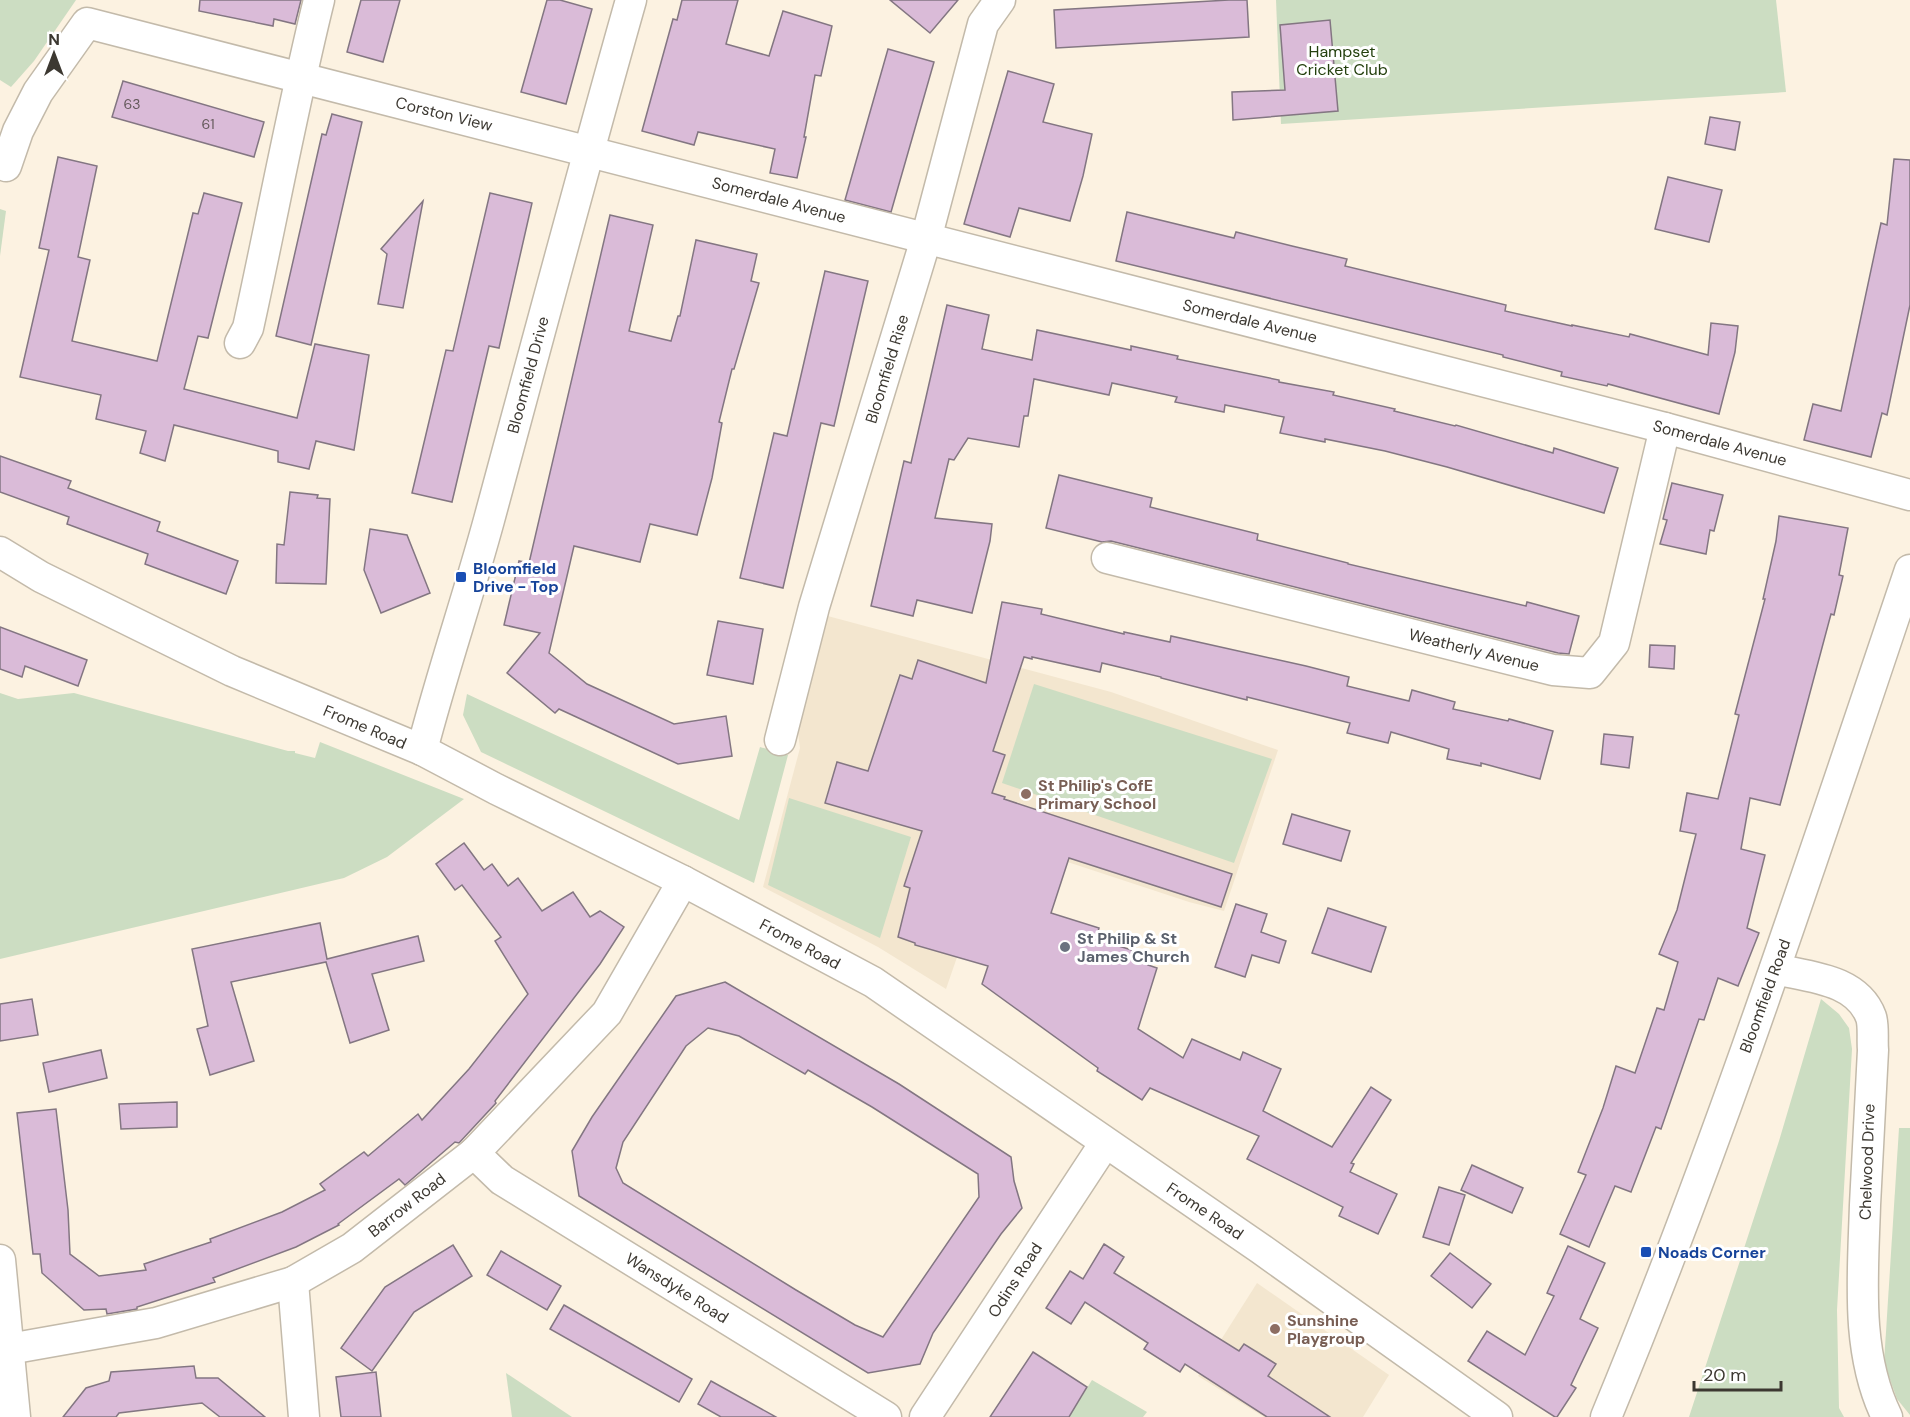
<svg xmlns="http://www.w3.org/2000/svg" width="1910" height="1417" font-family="'DM Sans',sans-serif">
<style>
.built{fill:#f3e6cf}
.green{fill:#ccddc2}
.building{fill:#dabbd8;stroke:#837682;stroke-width:1.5;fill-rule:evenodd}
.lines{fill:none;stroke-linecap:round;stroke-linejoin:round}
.minor-casing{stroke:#c3baaa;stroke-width:33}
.minor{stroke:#fff;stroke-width:30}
.transit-dot{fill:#1a4fb4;stroke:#fff;stroke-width:2}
.education-dot{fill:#8d6e63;stroke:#fff;stroke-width:2}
.worship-dot{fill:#6b7280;stroke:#fff;stroke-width:2}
.labels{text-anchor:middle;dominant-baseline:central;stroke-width:6;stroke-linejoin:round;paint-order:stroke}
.number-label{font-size:14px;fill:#64595b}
.park-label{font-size:16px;fill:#24400e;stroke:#fff}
.street-label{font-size:16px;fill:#3c3831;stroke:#fff}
.transit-label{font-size:16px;font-weight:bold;fill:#164399;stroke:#fff;text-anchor:start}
.education-label{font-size:16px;font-weight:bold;fill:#785e54;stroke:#fff;text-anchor:start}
.worship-label{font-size:16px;font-weight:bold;fill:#5b616d;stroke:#fff;text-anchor:start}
</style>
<rect width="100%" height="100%" fill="#fcf2e1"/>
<g class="built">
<polygon points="824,615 1111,692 1278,750 1224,911 1189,902 998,839 946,989 878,947 763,887 800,748 797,725"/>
<polygon points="1257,1283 1389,1375 1363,1417 1264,1417 1198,1376"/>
</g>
<g class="green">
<polygon points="0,0 76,0 34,61 11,87 0,80"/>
<polygon points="1276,0 1776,0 1786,92 1281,124"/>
<polygon points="0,209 6,211 0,256"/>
<polygon points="1034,684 1272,759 1234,863 1002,783"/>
<polygon points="0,693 18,699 74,693 288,751 295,751 295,753 315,758 320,742 464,799 387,857 344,878 0,959"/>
<polygon points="467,694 739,820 760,747 788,755 754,883 481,752 463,715"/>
<polygon points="789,798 911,837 880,938 768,885"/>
<polygon points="1821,999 1839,1014 1849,1028 1852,1049 1837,1310 1839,1408 1844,1417 1689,1417 1779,1141"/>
<polygon points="1899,1128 1910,1128 1910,1415 1897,1399 1884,1363"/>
<polygon points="506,1373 572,1417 512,1417"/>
<polygon points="1092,1380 1147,1412 1143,1417 1069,1417"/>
</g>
<g class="building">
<polygon points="200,0 301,0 295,24 274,19 273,26 199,11"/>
<polygon points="361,0 400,0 383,62 347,52"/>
<polygon points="547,0 560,0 592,9 566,104 521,92"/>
<polygon points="682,0 738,0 726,44 769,56 783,11 832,26 821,76 815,75 804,137 806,137 797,178 770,173 775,149 698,132 694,145 642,131 673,19 677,20"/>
<polygon points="890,0 958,0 930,33"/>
<polygon points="1229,0 1247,0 1249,37 1056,48 1054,10"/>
<polygon points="1330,20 1338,111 1233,120 1232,92 1285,90 1280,25"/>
<polygon points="888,49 934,62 891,212 845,200"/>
<polygon points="1008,71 1054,84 1043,122 1092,134 1083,176 1070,221 1019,208 1010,237 964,224"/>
<polygon points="123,81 264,122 254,157 112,117"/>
<polygon points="332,114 362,122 311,345 276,336 322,134 326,135"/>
<polygon points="1710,117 1740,122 1735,150 1705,144"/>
<polygon points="58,157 97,166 78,257 90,260 72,341 157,361 193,213 198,214 204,193 242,203 208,338 198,336 184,389 297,418 315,344 369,355 354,450 316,441 309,469 278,462 278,451 174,425 165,461 140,453 146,431 96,419 101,395 20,377 49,250 39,248"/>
<polygon points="1894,159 1910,160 1910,305 1887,415 1882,413 1871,457 1804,440 1813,404 1841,411 1881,223 1887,225"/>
<polygon points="1668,177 1722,190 1709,242 1655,229"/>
<polygon points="490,193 532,203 499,348 489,346 452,502 412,493 446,350 453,351"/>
<polygon points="423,201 403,308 378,304 387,254 381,249"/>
<polygon points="1127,212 1234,238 1236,232 1292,246 1347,259 1345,266 1506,305 1505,311 1572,326 1572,325 1629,337 1630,334 1708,355 1711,323 1738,326 1735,352 1719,414 1608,384 1607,386 1561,376 1562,372 1503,357 1503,355 1116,261"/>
<polygon points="610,215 653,225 629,331 671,341 678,316 680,316 696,240 757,254 751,281 759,283 734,369 732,369 719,422 722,423 712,478 697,535 650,524 640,562 574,546 549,653 587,684 674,724 726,716 732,756 678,764 559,709 555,713 507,673 540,633 504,625 519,561 529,563"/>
<polygon points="825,271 868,281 834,426 821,423 783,588 740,578 774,433 787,436"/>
<polygon points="947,305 989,315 982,349 1032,360 1037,330 1131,350 1131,346 1178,356 1177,359 1279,380 1279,382 1334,392 1333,395 1395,409 1394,411 1455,426 1456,425 1553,453 1554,448 1618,468 1604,513 1447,467 1385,451 1325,439 1325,442 1280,433 1284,417 1225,405 1224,412 1175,402 1177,397 1112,383 1109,395 1034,379 1028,416 1024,416 1019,447 968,438 954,460 949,459 935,518 992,524 990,541 972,613 917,600 913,616 871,606 904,461 911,463"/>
<polygon points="0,456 71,481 68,488 160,522 157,531 238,561 226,594 145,564 148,554 67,524 69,517 0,492"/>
<polygon points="1059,475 1152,498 1150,507 1258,534 1257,540 1348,563 1348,564 1526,606 1527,602 1579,616 1569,654 1558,653 1111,541 1102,542 1046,528"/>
<polygon points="1672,483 1723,495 1714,531 1710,530 1706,554 1660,544 1667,520 1663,519"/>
<polygon points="290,492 318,495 317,498 330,499 326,584 276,583 277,544 284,545"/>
<polygon points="1779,516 1848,528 1839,575 1843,576 1834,615 1831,614 1780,805 1750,798 1741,849 1765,855 1747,928 1759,933 1738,986 1718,978 1704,1020 1699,1019 1661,1129 1656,1127 1631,1192 1615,1186 1589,1247 1560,1234 1586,1175 1578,1172 1603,1108 1616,1066 1635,1073 1657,1008 1664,1010 1678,962 1659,954 1677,910 1696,834 1680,831 1687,793 1718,799 1739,715 1735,714 1765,599 1763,599 1776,541"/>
<polygon points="370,529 407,535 430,593 381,613 364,570"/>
<polygon points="1002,602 1042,609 1041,614 1124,634 1124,632 1170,642 1171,636 1306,666 1349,677 1347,686 1409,701 1412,690 1455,702 1453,709 1508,721 1509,719 1553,731 1540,779 1481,763 1481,766 1447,759 1449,749 1391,732 1388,743 1347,733 1350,723 1247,697 1247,700 1161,678 1161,677 1102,663 1100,672 1032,657 1032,659 1024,657 993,751 1005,755 992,793 1005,797 1004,799 1232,874 1221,907 1069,858 1051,913 1099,928 1096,939 1151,956 1148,965 1157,968 1138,1029 1183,1058 1192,1039 1240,1060 1243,1052 1281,1069 1263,1111 1332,1147 1371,1087 1391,1100 1351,1163 1354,1164 1350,1172 1397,1194 1378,1234 1339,1216 1343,1207 1247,1159 1259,1136 1150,1088 1142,1100 1097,1071 1098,1068 982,984 988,966 915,945 915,943 898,937 910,888 904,886 922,831 825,803 837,762 868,771 900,675 912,679 918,660 986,683"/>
<polygon points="718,621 763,629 753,684 707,675"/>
<polygon points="0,627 87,660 78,686 25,666 22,677 0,669"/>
<polygon points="1650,645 1675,646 1674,669 1649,667"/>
<polygon points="1604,734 1633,737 1629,768 1601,764"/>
<polygon points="1292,814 1350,831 1341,861 1283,844"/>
<polygon points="464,843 484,870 492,864 508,886 518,878 542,911 573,892 590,917 600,911 624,927 600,964 495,1101 496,1103 459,1143 455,1142 405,1185 399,1179 338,1224 339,1225 296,1247 213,1278 215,1282 137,1307 137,1309 107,1314 106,1309 84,1310 42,1273 40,1254 33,1254 17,1113 56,1109 68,1210 70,1254 99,1276 146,1270 144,1264 211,1242 210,1239 282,1212 325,1190 320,1184 364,1152 368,1156 418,1114 422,1120 469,1069 528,994 495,941 501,937 462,885 455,890 436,864"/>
<polygon points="1236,904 1267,914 1261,932 1286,941 1279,963 1252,955 1245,977 1215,967"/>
<polygon points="1328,908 1386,927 1371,972 1312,953"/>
<polygon points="320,923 327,959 418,936 424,961 372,974 389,1030 350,1043 326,962 231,982 254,1061 210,1075 197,1029 208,1026 192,949"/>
<path d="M725,982L899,1084L1011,1157L1014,1181L1022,1208L1001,1234L933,1333L920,1364L868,1373L579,1196L572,1151L592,1117L676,996ZM708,1028L739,1036L805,1074L808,1070L872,1107L978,1174L979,1197L883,1337L855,1325L796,1290L623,1183L616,1168L623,1142L686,1046Z"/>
<polygon points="32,999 38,1035 0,1041 0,1004"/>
<polygon points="101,1050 107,1078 49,1092 43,1063"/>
<polygon points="177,1102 177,1127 121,1129 119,1104"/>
<polygon points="1472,1165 1523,1188 1512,1213 1461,1190"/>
<polygon points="1439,1187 1465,1195 1449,1245 1423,1237"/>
<polygon points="1104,1244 1124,1257 1114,1273 1239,1351 1244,1344 1276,1364 1268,1376 1330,1417 1267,1417 1185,1364 1180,1372 1144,1349 1148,1343 1085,1302 1071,1324 1046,1308 1070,1271 1083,1279"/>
<polygon points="453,1245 472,1276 414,1312 372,1371 341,1348 385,1287"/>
<polygon points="1568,1246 1605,1263 1580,1319 1598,1328 1571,1385 1576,1388 1557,1417 1555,1417 1468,1361 1487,1331 1525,1355 1554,1296 1547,1293"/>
<polygon points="501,1251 561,1286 547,1310 487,1275"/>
<polygon points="1450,1253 1491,1284 1472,1308 1431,1276"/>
<polygon points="564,1305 692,1379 679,1402 550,1329"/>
<polygon points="1033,1352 1087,1387 1069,1417 990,1417"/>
<polygon points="194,1366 196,1378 218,1378 265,1417 220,1417 202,1403 119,1413 116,1417 63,1417 86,1388 109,1381 111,1372"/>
<polygon points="376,1372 381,1417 341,1417 336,1377"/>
<polygon points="711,1381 776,1417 721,1417 698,1404"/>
</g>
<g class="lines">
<defs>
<g id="minor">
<polyline points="6,166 18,131 38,92 87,23 1665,428 1910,495"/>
<path d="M240,343L248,328C272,219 292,109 319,0"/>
<polyline points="0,552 41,577 232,671 422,750 496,789 683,881 873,982 1261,1249 1497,1417"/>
<polyline points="1107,558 1553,670 1590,673 1614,643 1665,428"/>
<polyline points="780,740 814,607 926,239 983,24 1000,0"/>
<path d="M422,750C442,673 468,597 489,520C536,346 582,173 631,0"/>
<path d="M1775,969C1809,977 1857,979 1871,1017C1874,1026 1872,1040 1873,1050C1870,1102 1868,1153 1865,1205C1863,1275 1855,1352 1887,1417"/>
<polyline points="474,1153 502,1180 886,1417"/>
<polyline points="0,1260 15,1417"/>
<polyline points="293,1282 304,1417"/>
<polyline points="9,1349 156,1323 293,1282 352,1248 474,1153 607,1013 683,881"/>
<polyline points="925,1417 1105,1143"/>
<path d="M1606,1417C1721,1140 1814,854 1910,570"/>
</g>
</defs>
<use href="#minor" class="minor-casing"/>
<use href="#minor" class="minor"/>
</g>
<g class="transit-dot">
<rect x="455" y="571" width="12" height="12" rx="3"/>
<rect x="1640" y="1246" width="12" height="12" rx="3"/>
</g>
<g class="education-dot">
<circle cx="1026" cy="794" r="6"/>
<circle cx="1275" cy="1329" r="6"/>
</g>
<circle class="worship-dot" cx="1065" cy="947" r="6"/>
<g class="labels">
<g class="number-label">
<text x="132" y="104">63</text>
<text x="208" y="124">61</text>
</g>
<g class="park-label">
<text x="1342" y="51">Hampset<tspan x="1342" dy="18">Cricket Club</tspan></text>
</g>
<g class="street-label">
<text transform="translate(444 114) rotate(14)">Corston View</text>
<text transform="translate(779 200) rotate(15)">Somerdale Avenue</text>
<text transform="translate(1250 321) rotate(14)">Somerdale Avenue</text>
<text transform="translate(887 369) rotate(-73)">Bloomfield Rise</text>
<text transform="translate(528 375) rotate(-75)">Bloomfield Drive</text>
<text transform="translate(1720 443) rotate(15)">Somerdale Avenue</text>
<text transform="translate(1474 650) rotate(14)">Weatherly Avenue</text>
<text transform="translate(365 727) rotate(23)">Frome Road</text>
<text transform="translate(800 944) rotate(28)">Frome Road</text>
<text transform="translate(1765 996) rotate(-70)">Bloomfield Road</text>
<text transform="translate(1867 1162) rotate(-88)">Chelwood Drive</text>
<text transform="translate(407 1205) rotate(-38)">Barrow Road</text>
<text transform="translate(1205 1211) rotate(34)">Frome Road</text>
<text transform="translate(1015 1280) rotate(-57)">Odins Road</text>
<text transform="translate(677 1288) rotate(32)">Wansdyke Road</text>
</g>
<g class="transit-label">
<text x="473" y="568">Bloomfield<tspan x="473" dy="18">Drive - Top</tspan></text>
<text x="1658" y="1252">Noads Corner</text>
</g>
<g class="education-label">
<text x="1038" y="785">St Philip's CofE<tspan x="1038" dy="18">Primary School</tspan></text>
<text x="1287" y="1320">Sunshine<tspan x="1287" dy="18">Playgroup</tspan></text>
</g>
<g class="worship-label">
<text x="1077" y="938">St Philip &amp; St<tspan x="1077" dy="18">James Church</tspan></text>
</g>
</g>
<g transform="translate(54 54)" stroke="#ffffff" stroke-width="4.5" paint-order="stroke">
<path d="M0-4.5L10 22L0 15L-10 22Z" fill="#3c3831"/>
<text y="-9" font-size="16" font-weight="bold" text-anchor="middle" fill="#3c3831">N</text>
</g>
<path d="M1694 1381v9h87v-9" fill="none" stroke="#3c3831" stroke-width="3"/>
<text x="1703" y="1381" font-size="18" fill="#3c3831" stroke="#ffffff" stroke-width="4.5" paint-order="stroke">20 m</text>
</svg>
